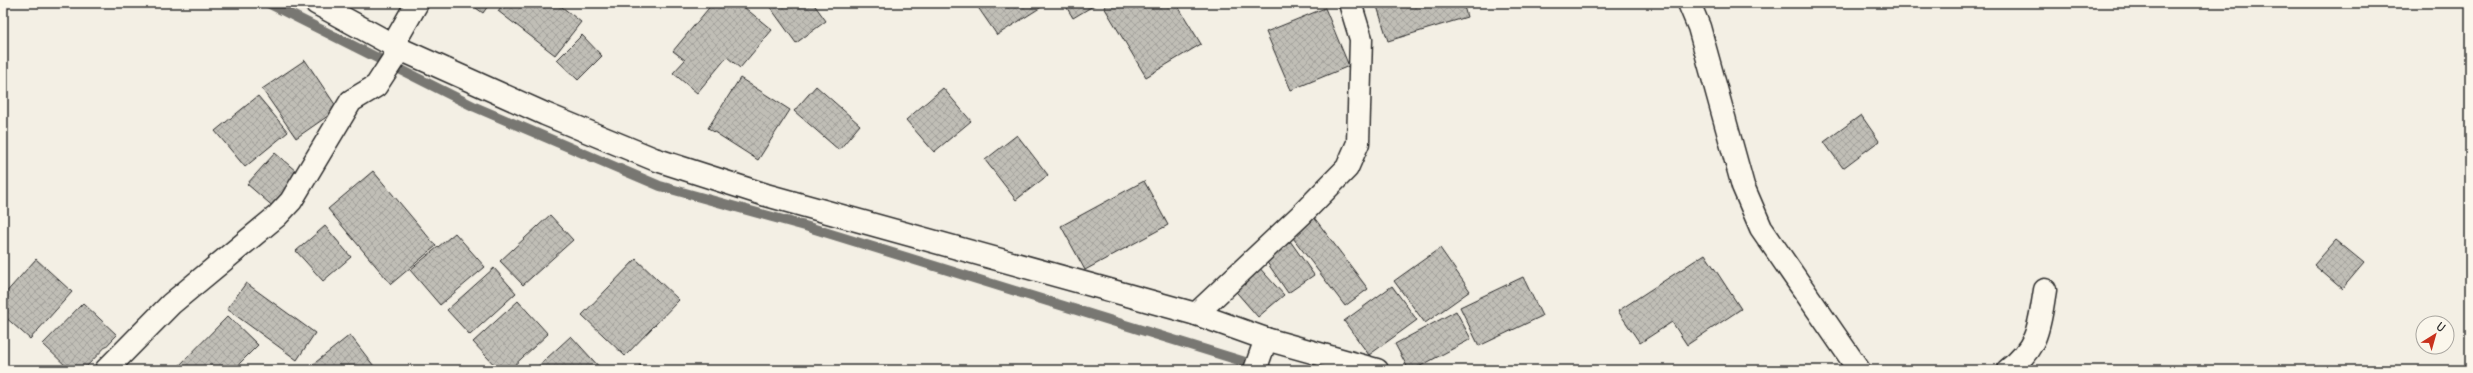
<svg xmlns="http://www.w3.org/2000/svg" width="2473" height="373" font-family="Delius,sans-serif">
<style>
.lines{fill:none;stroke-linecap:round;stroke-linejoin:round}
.stream{stroke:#787772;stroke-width:10}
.building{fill:url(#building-cross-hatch);stroke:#2b2b2b}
.minor-casing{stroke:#2b2b2b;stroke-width:25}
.minor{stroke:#fbf7ec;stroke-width:22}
</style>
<defs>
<pattern id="building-cross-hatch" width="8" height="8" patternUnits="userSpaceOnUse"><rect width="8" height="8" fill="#c0beb6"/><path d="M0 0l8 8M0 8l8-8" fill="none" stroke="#a5a39d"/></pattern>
</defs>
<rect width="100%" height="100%" fill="#f3efe4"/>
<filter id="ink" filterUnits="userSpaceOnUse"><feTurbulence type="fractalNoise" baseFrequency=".025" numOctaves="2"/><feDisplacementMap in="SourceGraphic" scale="8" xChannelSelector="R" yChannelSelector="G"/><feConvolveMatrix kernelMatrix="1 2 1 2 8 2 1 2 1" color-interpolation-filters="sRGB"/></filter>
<g filter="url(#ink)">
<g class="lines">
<polyline class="stream" points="268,3 475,107 660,186 805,226 1271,370"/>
</g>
<g class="building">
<polygon points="469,3 490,3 483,13"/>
<polygon points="504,3 557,3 581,22 555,55 498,11"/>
<polygon points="713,3 739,3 772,30 740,68 727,57 697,93 673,73 685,60 673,51"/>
<polygon points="767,3 813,3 826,21 796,43"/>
<polygon points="975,3 1042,3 1043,6 997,35"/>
<polygon points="1064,3 1098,3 1073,18"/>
<polygon points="1111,3 1176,3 1201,44 1146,77 1104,7"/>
<polygon points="1376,3 1463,3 1467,17 1388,41"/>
<polygon points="1325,8 1349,66 1291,90 1266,32"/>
<polygon points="582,35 602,56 578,80 557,60"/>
<polygon points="305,60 338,109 296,138 262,89"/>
<polygon points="740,78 790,110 758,160 708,128"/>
<polygon points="816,86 860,125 839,150 794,111"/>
<polygon points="943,88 971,121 934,152 906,120"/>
<polygon points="258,96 288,132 245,167 215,131"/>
<polygon points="1861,115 1879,141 1843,168 1824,142"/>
<polygon points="1017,135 1048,175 1016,200 985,160"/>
<polygon points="275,153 304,178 276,209 247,184"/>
<polygon points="373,171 436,246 391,284 328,209"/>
<polygon points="1144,181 1168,225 1085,270 1061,226"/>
<polygon points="550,215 573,240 523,285 500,261"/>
<polygon points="1313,216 1368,289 1345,306 1290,234"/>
<polygon points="325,226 351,257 323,281 296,251"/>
<polygon points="455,233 485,267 440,305 410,270"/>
<polygon points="1288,238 1314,275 1288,293 1262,255"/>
<polygon points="2336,240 2364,263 2342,289 2314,265"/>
<polygon points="1440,248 1470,291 1425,323 1394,281"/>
<polygon points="1705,254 1741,309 1687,345 1672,322 1640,343 1618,311"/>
<polygon points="36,259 72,292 30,339 3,315 3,296"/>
<polygon points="636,259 679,300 625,356 582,315"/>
<polygon points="1256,264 1284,295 1258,317 1231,286"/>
<polygon points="494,268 516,293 470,335 447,310"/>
<polygon points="1523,277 1542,316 1479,346 1460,307"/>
<polygon points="246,283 315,333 297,360 227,309"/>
<polygon points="1392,286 1417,320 1369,355 1344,321"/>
<polygon points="518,301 548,334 509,370 499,370 473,342"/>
<polygon points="83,303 117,335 83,370 70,370 43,344"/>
<polygon points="1456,311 1471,339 1413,370 1409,370 1395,344"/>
<polygon points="228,316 258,345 233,370 178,370 176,369"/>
<polygon points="350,335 377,370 306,370"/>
<polygon points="571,336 602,370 534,370"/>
<polygon points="640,365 645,370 634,370"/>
</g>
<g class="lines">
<defs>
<g id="minor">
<polyline points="316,3 400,49 545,114 654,159 766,195 1196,314 1266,339 1377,370"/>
<polyline points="1689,3 1699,27 1743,186 1761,228 1859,370"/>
<polyline points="393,45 417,3"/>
<polyline points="1196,314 1301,215 1347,168 1358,143 1361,39 1350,3"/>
<polyline points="106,370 171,304 277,216 291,201 351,101 376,86 400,49"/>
<polyline points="1255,370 1266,339"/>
<path d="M2008,370C2039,346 2039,326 2045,290"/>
</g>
</defs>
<use href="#minor" class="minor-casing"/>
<use href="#minor" class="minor"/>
</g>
</g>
<rect width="2473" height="373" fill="none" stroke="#fbf7ec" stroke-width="16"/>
<rect x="8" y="8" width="2457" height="357" fill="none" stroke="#2b2b2b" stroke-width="1.5" filter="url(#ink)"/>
<g transform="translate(2435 335) rotate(37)"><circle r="19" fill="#fbf7ec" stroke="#a8a59f"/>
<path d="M0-3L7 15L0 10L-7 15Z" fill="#c8321e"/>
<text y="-6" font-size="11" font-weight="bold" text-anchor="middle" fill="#2b2b2b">U</text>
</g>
</svg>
